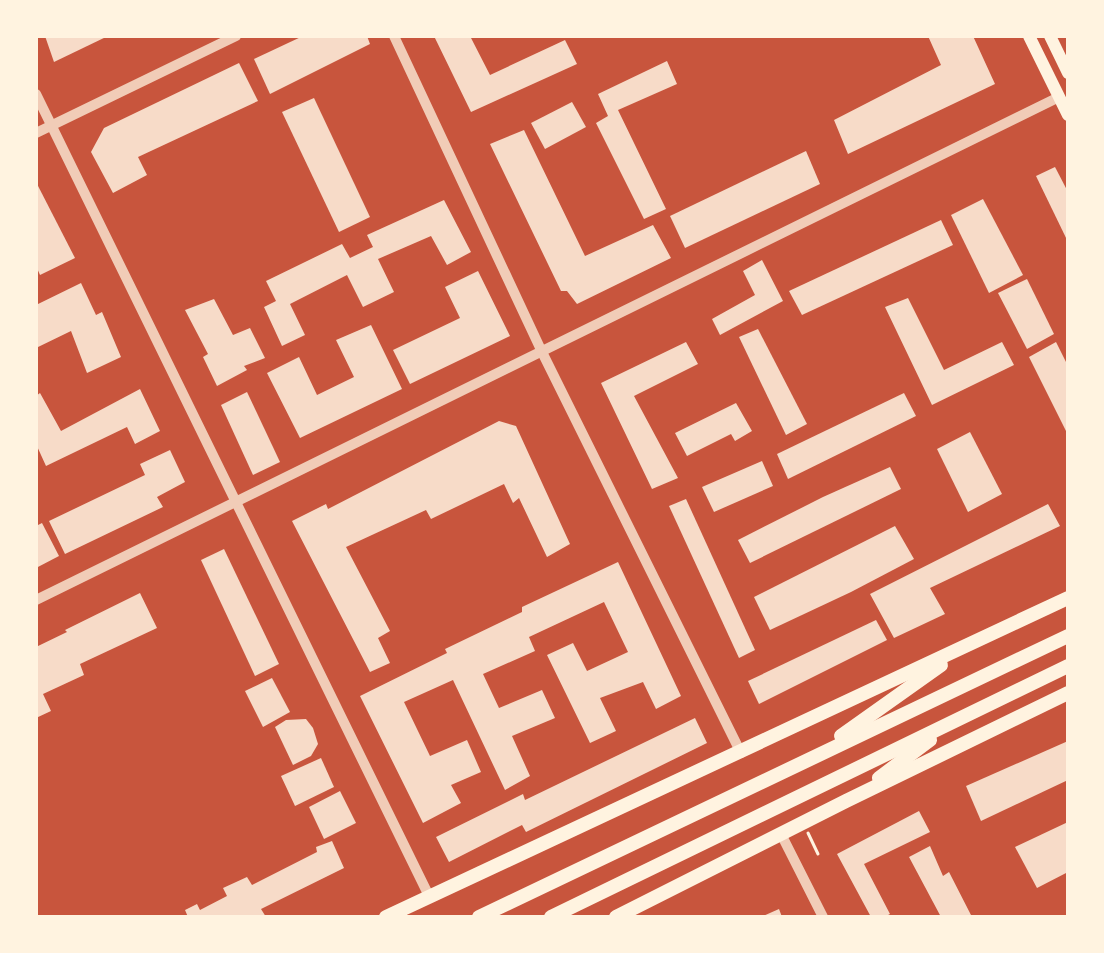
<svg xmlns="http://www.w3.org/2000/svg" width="1104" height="953" font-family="Mulish,sans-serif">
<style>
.building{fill:#f7dbc8}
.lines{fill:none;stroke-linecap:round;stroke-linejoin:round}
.path{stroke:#fff3e0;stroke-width:3}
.tertiary{stroke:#f1ccb7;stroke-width:10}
.secondary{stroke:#fff3e0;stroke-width:12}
.trunk{stroke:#fff3e0;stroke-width:14}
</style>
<rect width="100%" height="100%" fill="#c8553d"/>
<g class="building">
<polygon points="45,36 108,36 54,62"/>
<polygon points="303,36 367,36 370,44 270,94 254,59"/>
<polygon points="434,36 470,36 490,75 565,40 577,64 471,112"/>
<polygon points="928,36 973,36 995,84 848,154 834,120 941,65"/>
<polygon points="667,61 677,84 618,110 666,209 644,219 596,123 608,116 598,94"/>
<polygon points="239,63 258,101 138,157 147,175 113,193 91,152 104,128"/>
<polygon points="314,98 370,217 339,232 282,112"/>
<polygon points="572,102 586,127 545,149 531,123"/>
<polygon points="524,130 585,256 653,225 671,258 577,304 567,291 561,291 490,144"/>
<polygon points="806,151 820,184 685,248 670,216"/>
<polygon points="1055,167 1068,192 1068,242 1036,176"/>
<polygon points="36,182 75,258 40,275 36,266"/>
<polygon points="983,199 1023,275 989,293 951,215"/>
<polygon points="444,200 471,252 447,265 431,236 378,259 394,292 363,307 347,275 290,304 305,335 282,346 264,307 276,301 266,281 342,244 350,258 373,247 367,235"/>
<polygon points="941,220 953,245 802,315 789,291"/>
<polygon points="762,260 783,301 720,335 712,319 755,295 743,271"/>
<polygon points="478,271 510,336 410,384 393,350 460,318 445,287"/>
<polygon points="1027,279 1054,334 1027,349 998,293"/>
<polygon points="81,283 96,315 102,312 121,357 87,373 71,331 36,348 36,305"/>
<polygon points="908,298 944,370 1002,342 1014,365 932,405 885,307"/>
<polygon points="214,299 233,335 250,328 265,358 244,366 247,370 217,386 203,357 208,354 185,310"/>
<polygon points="371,325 402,389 300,438 267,373 299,357 317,395 354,377 336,340"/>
<polygon points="758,329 807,424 786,435 739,337"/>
<polygon points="686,342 698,364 634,396 678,478 652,489 601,383"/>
<polygon points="1056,342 1068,366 1068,435 1029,357"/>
<polygon points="140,389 160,431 135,444 127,427 46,466 36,444 36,396 40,393 61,431"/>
<polygon points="247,392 280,462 253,475 221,405"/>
<polygon points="904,393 916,416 788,479 777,454"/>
<polygon points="736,403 752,431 735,441 731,434 687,456 675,433"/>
<polygon points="499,421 516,426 570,544 547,557 519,498 513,503 504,484 431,519 426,510 346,547 390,631 378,638 390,663 370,672 292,521 326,504 328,509"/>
<polygon points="970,432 1002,494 968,512 937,449"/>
<polygon points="170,450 185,482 157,497 163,507 65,554 49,521 145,475 140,464"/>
<polygon points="762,461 773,486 714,512 702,487"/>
<polygon points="890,467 901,489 750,563 738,540 823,497"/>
<polygon points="686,499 755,650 739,658 669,506"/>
<polygon points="1048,504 1060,526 930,588 945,614 894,638 870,594"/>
<polygon points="42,523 59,556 36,568 36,526"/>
<polygon points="895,526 914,559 851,592 770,630 754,597"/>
<polygon points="224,549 279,664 255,676 201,560"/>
<polygon points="618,562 681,696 656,709 643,682 600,698 616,731 590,743 547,655 573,643 587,671 628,652 604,602 529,637 535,651 483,674 499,708 542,690 555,718 512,736 530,776 505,790 453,680 404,702 430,756 467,740 481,772 451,785 461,803 423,823 360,696 447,653 445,649 522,612 522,607"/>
<polygon points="140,593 157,628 80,664 84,675 43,694 51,711 36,718 36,647 67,632 65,630"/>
<polygon points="876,620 887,640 759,704 748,681"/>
<polygon points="272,678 290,712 263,727 245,691"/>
<polygon points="695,718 707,743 526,832 522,825 449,862 436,837 523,794 525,800"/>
<polygon points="306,719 313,728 318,744 311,756 293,765 275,727 286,720"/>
<polygon points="1068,741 1068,780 981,821 966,786"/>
<polygon points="321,758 334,787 295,806 281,776"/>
<polygon points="340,791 356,823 324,839 309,807"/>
<polygon points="919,811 930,832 864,864 890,914 884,917 871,917 837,854"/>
<polygon points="1068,822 1068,872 1037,888 1015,847"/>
<polygon points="332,841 344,868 261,909 266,917 188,917 185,910 197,904 200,910 227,896 223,888 247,877 252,885 317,852 316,847"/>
<polygon points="930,846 943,876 949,872 972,917 941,917 909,857"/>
<polygon points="779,909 782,917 761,917"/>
</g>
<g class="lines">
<polyline class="path" points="808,833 818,854"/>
<g class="tertiary">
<polyline points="394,36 542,352 741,753"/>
<polyline points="36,94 429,896"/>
<polyline points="36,133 236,36"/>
<polyline points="36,600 1059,97"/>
<polyline points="781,834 823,917"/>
</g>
<g class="secondary">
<polyline points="1029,36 1068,115"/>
<polyline points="1050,36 1068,73"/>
</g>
<g class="trunk">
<polyline points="841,736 941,665"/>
<polyline points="879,778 930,740"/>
<polyline points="386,917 1068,598"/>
<polyline points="479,917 1068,636"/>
<polyline points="551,917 1068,666"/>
<polyline points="616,917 846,801 1068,693"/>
</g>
</g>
<rect width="1104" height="953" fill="none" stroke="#fff3e0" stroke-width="76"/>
</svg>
